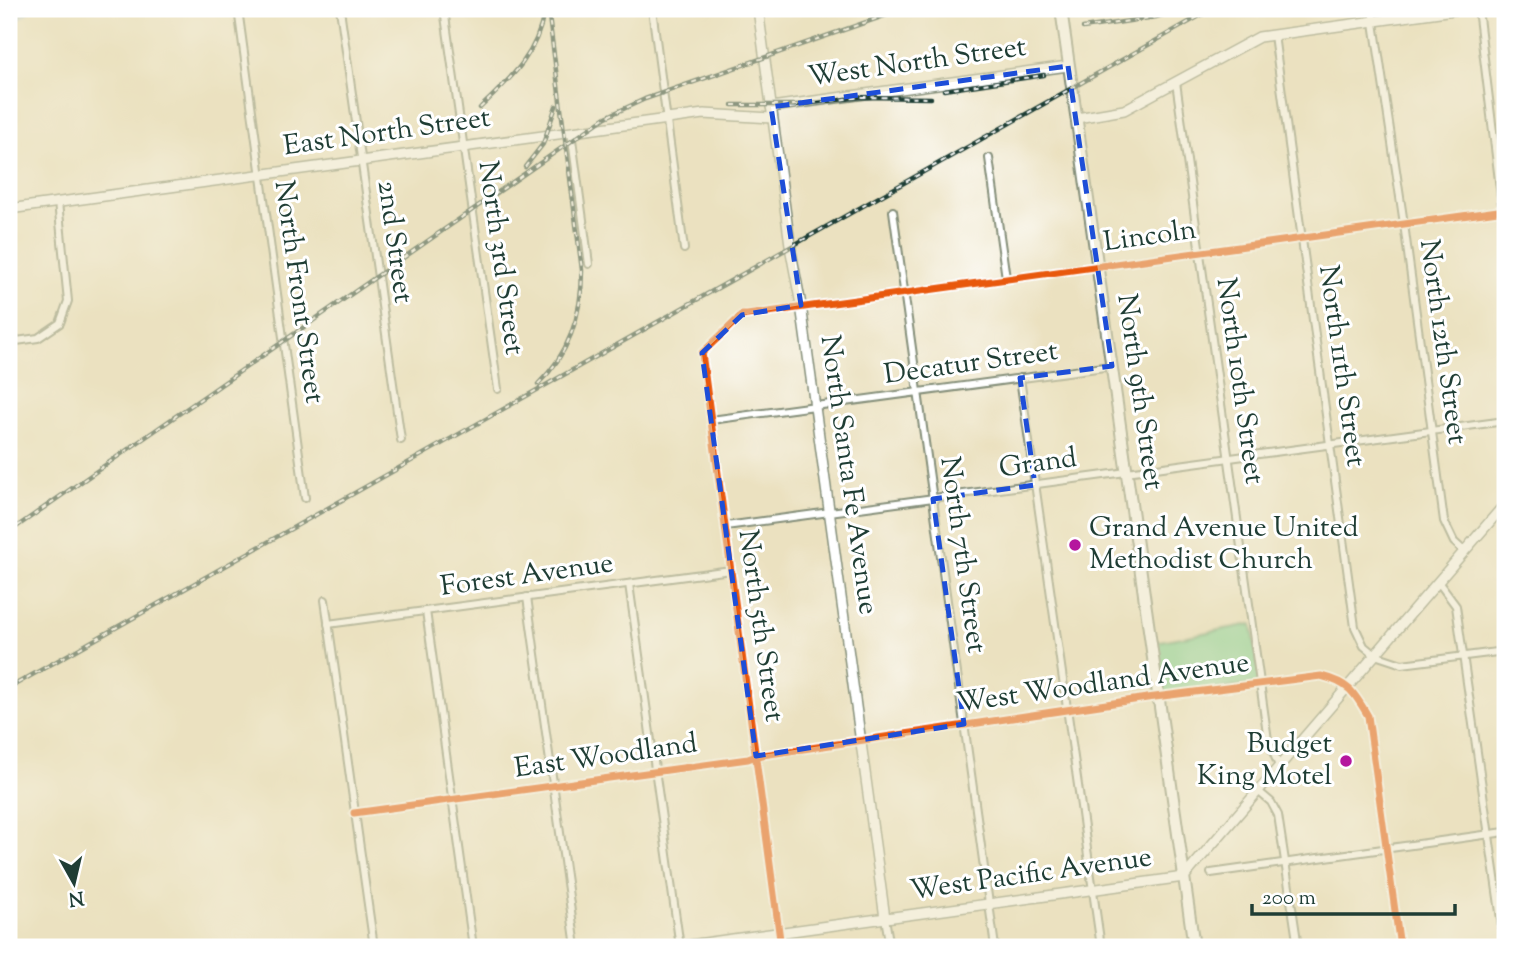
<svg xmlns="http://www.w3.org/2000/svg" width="1514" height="956" font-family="'Sorts Mill Goudy',serif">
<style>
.green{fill:#7dd295;stroke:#4e8864;stroke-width:2}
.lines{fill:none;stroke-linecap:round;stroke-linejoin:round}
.stream{stroke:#74b7ea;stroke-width:2}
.street-casing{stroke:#858f7a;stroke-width:10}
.secondary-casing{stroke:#858f7a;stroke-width:12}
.primary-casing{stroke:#858f7a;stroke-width:14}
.street{stroke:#fff;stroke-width:6}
.secondary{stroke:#fff;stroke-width:9}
.primary{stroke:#fff;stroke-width:10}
.rail-casing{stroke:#1f3d34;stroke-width:4.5}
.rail{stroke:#fff;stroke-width:2;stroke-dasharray:5;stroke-linecap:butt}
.cycleway-casing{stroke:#fff;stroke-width:11}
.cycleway{stroke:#e8590c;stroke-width:7}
.marked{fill:none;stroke:#1d4ed8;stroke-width:5;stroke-dasharray:14 9;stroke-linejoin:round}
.poi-dot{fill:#b5179e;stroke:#fff;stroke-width:2.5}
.labels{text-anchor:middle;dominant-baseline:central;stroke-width:6;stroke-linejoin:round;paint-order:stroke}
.street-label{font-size:28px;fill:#1f3d34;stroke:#fff}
.poi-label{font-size:28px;fill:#1f3d34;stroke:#fff;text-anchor:start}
</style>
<rect width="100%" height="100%" fill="#fff"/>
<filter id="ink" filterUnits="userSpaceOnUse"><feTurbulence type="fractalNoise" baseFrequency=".0143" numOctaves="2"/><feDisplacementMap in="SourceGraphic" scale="14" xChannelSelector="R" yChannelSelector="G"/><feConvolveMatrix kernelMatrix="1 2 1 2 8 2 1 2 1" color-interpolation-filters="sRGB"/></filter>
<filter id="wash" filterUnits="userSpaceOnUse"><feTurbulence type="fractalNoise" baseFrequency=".00686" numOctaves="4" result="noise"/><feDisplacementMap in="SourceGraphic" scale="28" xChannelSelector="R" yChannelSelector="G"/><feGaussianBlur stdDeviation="1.57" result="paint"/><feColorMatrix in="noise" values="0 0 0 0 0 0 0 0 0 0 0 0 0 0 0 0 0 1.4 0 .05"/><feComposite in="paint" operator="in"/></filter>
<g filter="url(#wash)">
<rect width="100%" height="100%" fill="#ebe1c0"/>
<polygon class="green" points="1252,624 1261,684 1157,697 1150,643"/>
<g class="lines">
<polyline class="stream" points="9,25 31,9"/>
</g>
</g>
<g filter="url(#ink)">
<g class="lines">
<defs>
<g id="street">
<polyline points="238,9 305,498"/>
<polyline points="340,9 401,440"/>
<polyline points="444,9 498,389"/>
<polyline points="652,9 684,249"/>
<polyline points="1372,9 1404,224 1444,521 1454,542 1464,551"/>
<polyline points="1478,9 1505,230"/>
<polyline points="1274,35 1355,627 1364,646 1375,655 1402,664 1505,651"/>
<polyline points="1176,82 1268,740 1279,766"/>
<polyline points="571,132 589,264"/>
<polyline points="989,158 1006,278"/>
<polyline points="893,211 995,947"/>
<polyline points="9,342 38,338 60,323 68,301 58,202"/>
<polyline points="1020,378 1101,947"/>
<polyline points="711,420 1112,366"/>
<polyline points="726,526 1505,421"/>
<polyline points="1439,583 1456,606 1505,947"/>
<polyline points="629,584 680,947"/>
<polyline points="527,597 576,947"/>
<polyline points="325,600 374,947"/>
<polyline points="426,611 473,947"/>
<polyline points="328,624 731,570"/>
<polyline points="1258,791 1271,802 1278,815 1298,947"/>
<path d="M354,813L748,759L756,756L1147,698L1321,676C1349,683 1354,692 1368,716L1400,947"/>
<polyline points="1211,873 1505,832"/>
<polyline points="885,918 890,947"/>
<polyline points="781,947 702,353 742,315 747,315 1505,210"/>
</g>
<g id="secondary">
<polyline points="758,9 791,252 801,305 885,918"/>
<polyline points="771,107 1068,66"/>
<polyline points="1077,118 1124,110 1259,37 1461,9"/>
<polyline points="9,209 704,114 772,118"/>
<polyline points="675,947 1184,877 1505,504"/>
</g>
<polyline id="primary" points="1061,9 1194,947"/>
</defs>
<use href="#street" class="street-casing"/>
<use href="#secondary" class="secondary-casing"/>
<use href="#primary" class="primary-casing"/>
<use href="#street" class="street"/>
<use href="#secondary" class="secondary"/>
<use href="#primary" class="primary"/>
<defs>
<g id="rail">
<polyline points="1083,28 1156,17 1182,9"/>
<polyline points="944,90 1044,75"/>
<polyline points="732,105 796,105 862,97 931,98"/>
<path d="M480,108C510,79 537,55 544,12"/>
<polyline points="525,167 543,144 556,106"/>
<path d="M538,384C570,353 582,313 582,270L548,9"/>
<polyline points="9,532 606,117 645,99 904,9"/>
<polyline points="9,688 1212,9"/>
</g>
</defs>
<use href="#rail" class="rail-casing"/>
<use href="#rail" class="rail"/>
<defs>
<g id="cycleway">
<path d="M354,813L748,759L756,756L1147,698L1321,676C1349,683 1354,692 1368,716L1400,947"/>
<polyline points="781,947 702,353 742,315 747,315 1505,210"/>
</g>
</defs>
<use href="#cycleway" class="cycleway-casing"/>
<use href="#cycleway" class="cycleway"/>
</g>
</g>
<path d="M0 0H1514V956H0ZM1068,66L1112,366L1020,378L1035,485L933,499L964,724L756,756L702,353L742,315L801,305L771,107Z" fill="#ebe1c0" fill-opacity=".55" fill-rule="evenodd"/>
<path class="marked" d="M1068,66L1112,366L1020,378L1035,485L933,499L964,724L756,756L702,353L742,315L801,305L771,107Z"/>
<g class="poi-dot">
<circle cx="1075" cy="545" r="7"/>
<circle cx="1346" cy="761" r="7"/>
</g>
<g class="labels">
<g class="street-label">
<text transform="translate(917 63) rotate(-8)">West North Street</text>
<text transform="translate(387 133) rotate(-8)">East North Street</text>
<text transform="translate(1150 237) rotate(-8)">Lincoln</text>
<text transform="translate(394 242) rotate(82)">2nd Street</text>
<text transform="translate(500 258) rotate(82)">North 3rd Street</text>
<text transform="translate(298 292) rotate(82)">North Front Street</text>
<text transform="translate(1442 342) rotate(82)">North 12th Street</text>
<text transform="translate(971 364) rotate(-8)">Decatur Street</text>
<text transform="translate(1341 366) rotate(82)">North 11th Street</text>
<text transform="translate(1239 381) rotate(82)">North 10th Street</text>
<text transform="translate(1139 392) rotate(82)">North 9th Street</text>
<text transform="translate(1038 464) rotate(-8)">Grand</text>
<text transform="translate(848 475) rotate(82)">North Santa Fe Avenue</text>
<text transform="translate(962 555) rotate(82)">North 7th Street</text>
<text transform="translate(527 576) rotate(-8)">Forest Avenue</text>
<text transform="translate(760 626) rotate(82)">North 5th Street</text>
<text transform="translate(1103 684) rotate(-8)">West Woodland Avenue</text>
<text transform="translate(606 757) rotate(-8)">East Woodland</text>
<text transform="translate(1031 875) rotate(-8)">West Pacific Avenue</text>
</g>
<g class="poi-label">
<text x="1089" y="529">Grand Avenue United<tspan x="1089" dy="32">Methodist Church</tspan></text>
<text x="1332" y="745" text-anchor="end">Budget<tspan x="1332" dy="32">King Motel</tspan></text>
</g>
</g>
<rect width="1514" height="956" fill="none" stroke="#fff" stroke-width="35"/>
<g transform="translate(74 883) rotate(172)" stroke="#ffffff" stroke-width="5" paint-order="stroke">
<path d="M0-5L12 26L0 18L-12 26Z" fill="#1f3d34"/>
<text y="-10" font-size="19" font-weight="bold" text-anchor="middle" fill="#1f3d34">N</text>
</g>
<path d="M1252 904v10h203v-10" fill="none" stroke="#1f3d34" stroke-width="3.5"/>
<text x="1262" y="904" font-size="21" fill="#1f3d34" stroke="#ffffff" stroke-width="5" paint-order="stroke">200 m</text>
</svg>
